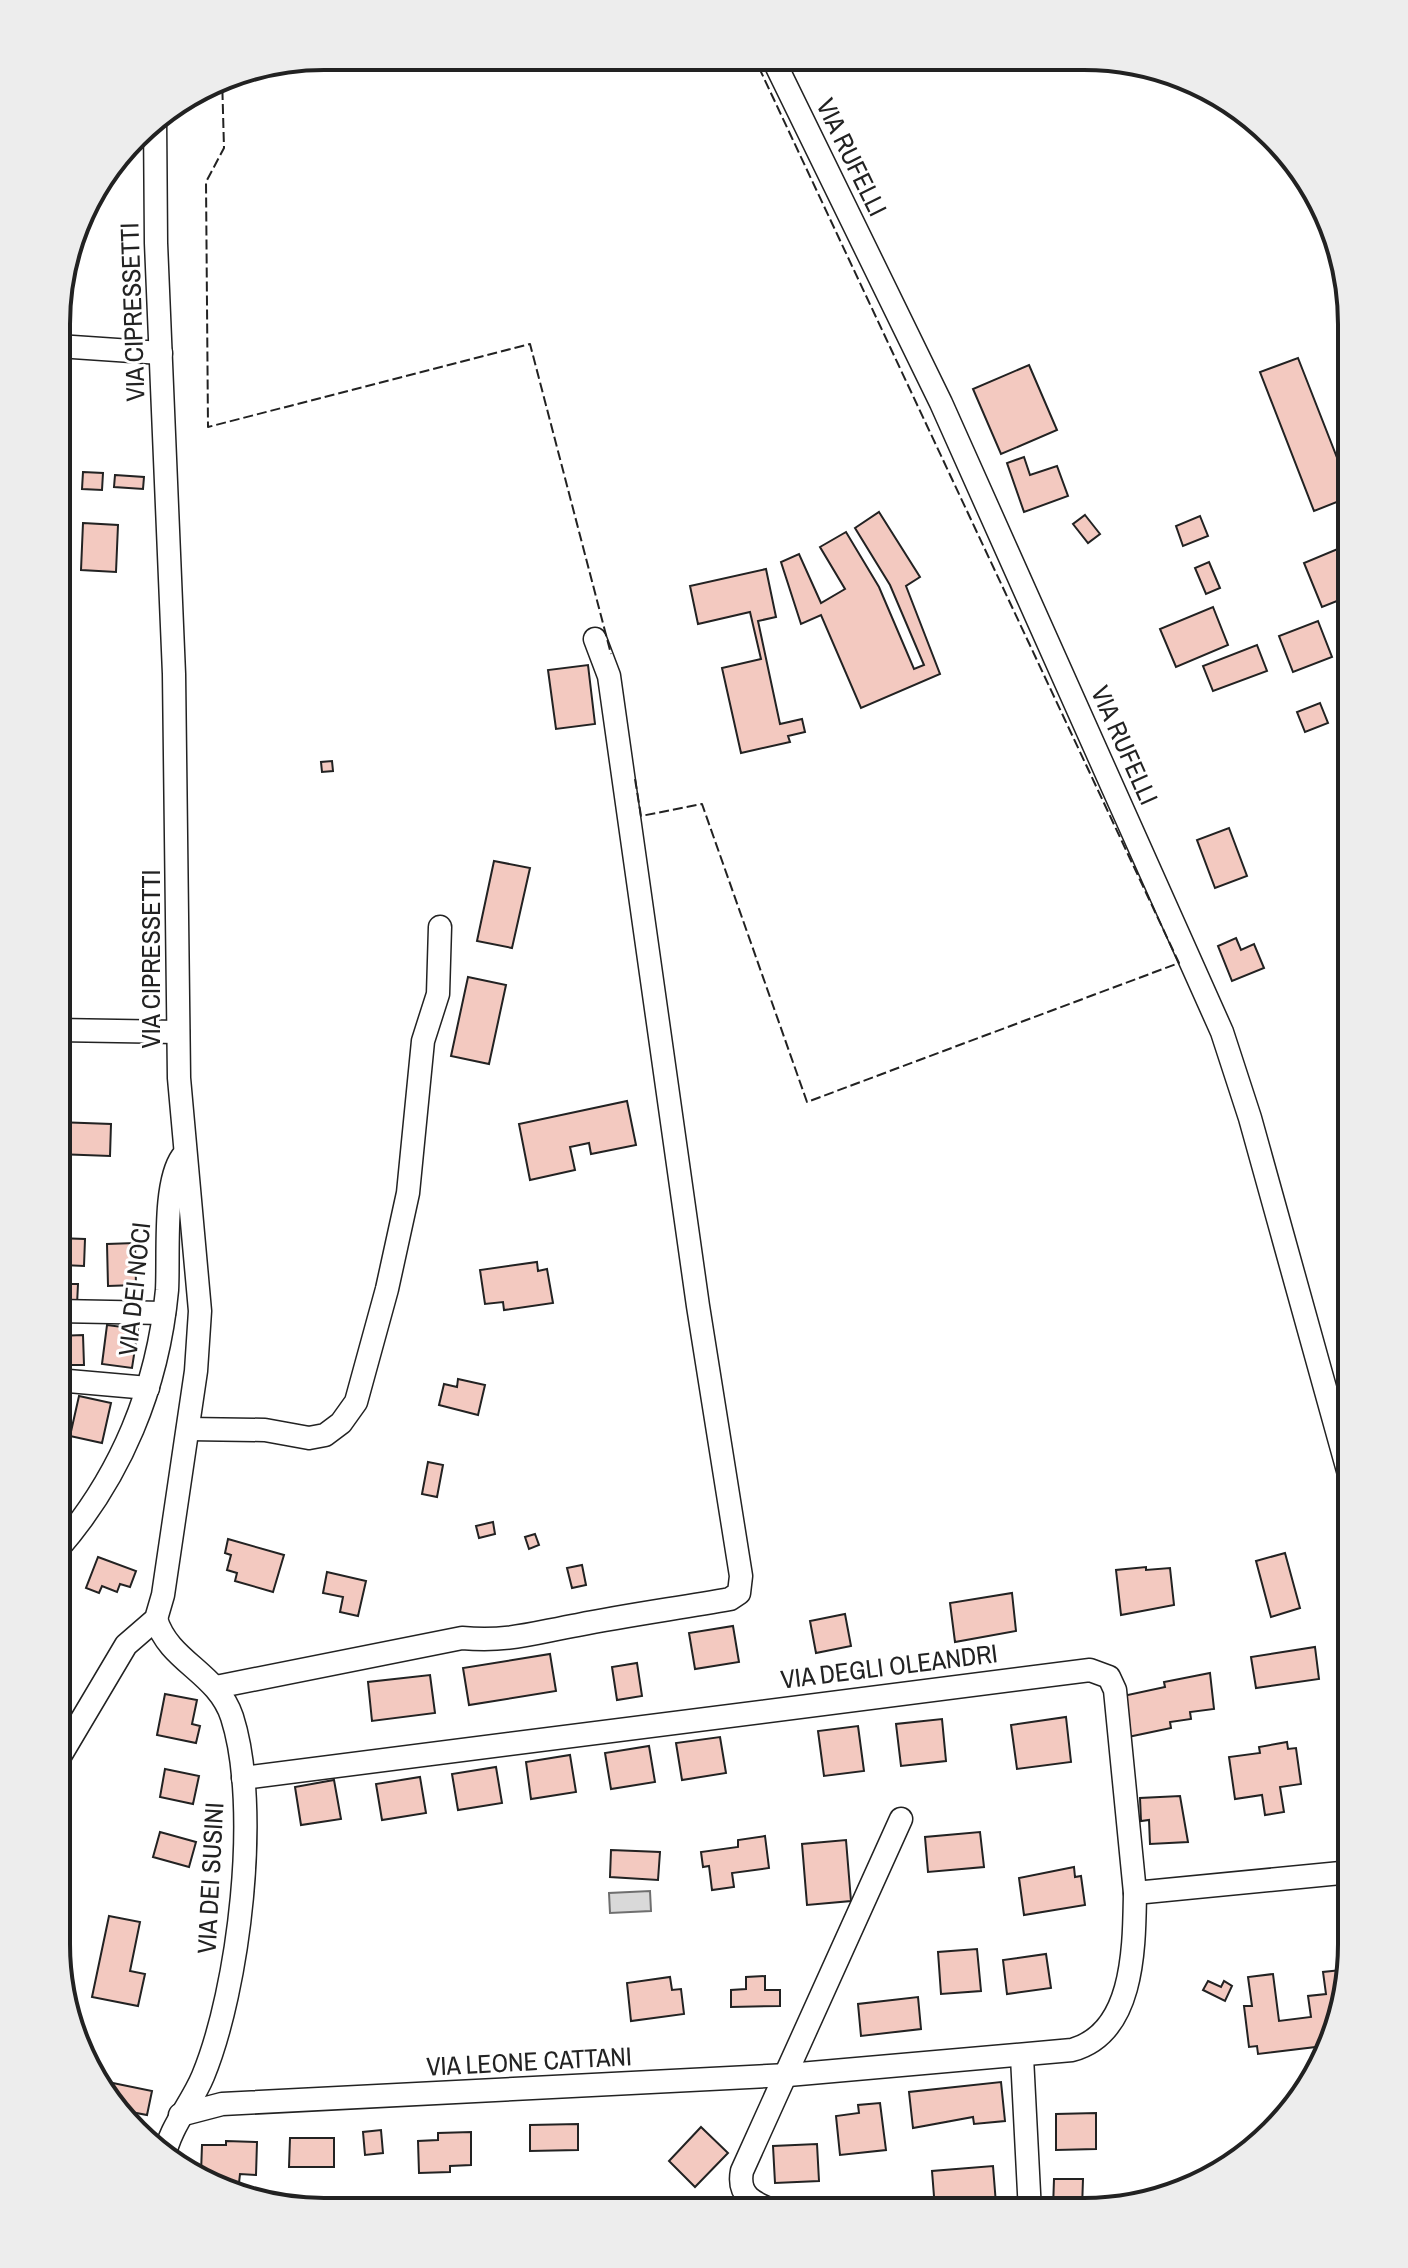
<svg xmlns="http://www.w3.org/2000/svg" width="1408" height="2268" font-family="'Archivo Narrow',sans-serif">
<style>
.water{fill:#d9d9d9;stroke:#6f6f6f;stroke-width:2}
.building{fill:#f3c9c0;stroke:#222;stroke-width:2}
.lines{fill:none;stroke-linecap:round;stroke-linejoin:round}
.minor-casing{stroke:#222;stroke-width:25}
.minor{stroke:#fff;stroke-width:22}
.fence{stroke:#222;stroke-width:2;stroke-dasharray:10 4;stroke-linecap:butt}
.labels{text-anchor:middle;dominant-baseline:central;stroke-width:6;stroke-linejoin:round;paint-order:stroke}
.street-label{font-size:26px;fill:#222;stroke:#fff}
.rim{fill:none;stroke:#222;stroke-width:4}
</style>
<rect width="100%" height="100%" fill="#fff"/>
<polygon class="water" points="650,1891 651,1911 610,1913 609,1893"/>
<g class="building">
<polygon points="1298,358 1352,496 1314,511 1260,372"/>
<polygon points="1029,365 1057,430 1001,454 973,389"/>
<polygon points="1024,457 1030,475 1057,466 1068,496 1024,512 1007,463"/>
<polygon points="83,472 103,473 102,490 82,489"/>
<polygon points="115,475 144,477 143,489 114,487"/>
<polygon points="879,512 920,577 906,586 940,674 861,708 821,615 801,624 781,562 799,554 821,603 845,589 820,547 846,532 879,587 914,669 924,665 890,585 855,528"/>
<polygon points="1085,515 1100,534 1088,543 1073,524"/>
<polygon points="1200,516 1208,536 1183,546 1176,526"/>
<polygon points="83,523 118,525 116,572 81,570"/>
<polygon points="1352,543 1352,595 1322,607 1304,563"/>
<polygon points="1209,562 1220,588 1206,594 1195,568"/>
<polygon points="766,569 776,617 758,621 780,724 802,719 805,732 788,736 790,742 741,753 722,668 761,659 750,612 698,624 690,586"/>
<polygon points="1213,607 1228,645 1176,667 1160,629"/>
<polygon points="1318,621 1332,657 1293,672 1279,636"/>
<polygon points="1257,645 1267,671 1213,691 1203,666"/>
<polygon points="588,665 595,724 556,729 548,670"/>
<polygon points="58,691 63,691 61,720 58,720"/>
<polygon points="1320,703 1328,723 1305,732 1297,712"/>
<polygon points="332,761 333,771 322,772 321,762"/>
<polygon points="1229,828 1247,876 1215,888 1197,840"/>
<polygon points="494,861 530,868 512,948 477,941"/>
<polygon points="1236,938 1241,950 1254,944 1264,968 1232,981 1218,946"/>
<polygon points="468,977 506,985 489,1064 451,1056"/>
<polygon points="57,1045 63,1045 62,1074 57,1073"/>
<polygon points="627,1101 636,1145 591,1154 589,1143 570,1147 575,1170 530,1180 519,1124"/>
<polygon points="57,1122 111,1124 110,1156 57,1154"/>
<polygon points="57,1238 85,1239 84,1266 63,1265 63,1284 78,1284 77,1305 57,1304"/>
<polygon points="135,1243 136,1285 108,1286 107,1244"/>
<polygon points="537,1262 538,1271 547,1269 553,1303 504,1310 503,1302 485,1304 480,1270"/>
<polygon points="107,1325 138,1329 132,1368 102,1364"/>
<polygon points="83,1335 84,1365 57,1365 57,1336"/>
<polygon points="458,1379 485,1385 478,1415 439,1405 444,1384 457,1387"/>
<polygon points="79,1396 111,1403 102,1443 70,1436"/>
<polygon points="428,1462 443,1465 437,1497 422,1494"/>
<polygon points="493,1522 495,1534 479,1538 476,1526"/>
<polygon points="535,1534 539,1545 529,1549 525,1537"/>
<polygon points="228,1539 284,1555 273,1592 235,1581 237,1573 227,1570 231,1555 225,1553"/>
<polygon points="1285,1553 1300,1608 1271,1617 1256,1561"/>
<polygon points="98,1557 136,1571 130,1587 120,1584 117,1592 102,1586 99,1593 86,1588"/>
<polygon points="582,1565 586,1585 572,1588 567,1568"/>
<polygon points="1146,1567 1146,1570 1170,1568 1174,1605 1121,1615 1116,1570"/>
<polygon points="327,1572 366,1581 358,1616 340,1612 343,1597 323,1593"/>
<polygon points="1012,1593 1016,1631 955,1642 950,1603"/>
<polygon points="845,1614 851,1646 816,1653 810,1621"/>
<polygon points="733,1626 739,1662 695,1669 689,1633"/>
<polygon points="1315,1647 1319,1679 1256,1688 1251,1657"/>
<polygon points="550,1654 556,1691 469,1705 463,1668"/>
<polygon points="637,1663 642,1696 617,1700 612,1667"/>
<polygon points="1210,1673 1214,1709 1190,1712 1191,1719 1170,1722 1171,1728 1128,1737 1123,1696 1165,1687 1164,1682"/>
<polygon points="430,1675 435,1713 372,1721 368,1682"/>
<polygon points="165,1694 197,1700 192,1724 200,1726 196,1743 157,1735"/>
<polygon points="1066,1717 1071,1762 1017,1769 1011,1725"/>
<polygon points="942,1719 946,1761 901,1766 896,1724"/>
<polygon points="858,1726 864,1771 824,1776 818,1731"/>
<polygon points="720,1737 726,1773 682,1780 676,1743"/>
<polygon points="1287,1742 1288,1749 1296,1748 1301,1784 1280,1787 1284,1812 1265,1815 1262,1795 1235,1799 1229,1757 1260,1753 1259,1747"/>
<polygon points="649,1746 655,1782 611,1789 605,1753"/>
<polygon points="570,1755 576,1792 531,1799 526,1762"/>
<polygon points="496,1767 502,1803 458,1810 452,1774"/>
<polygon points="165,1769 199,1776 193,1804 160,1797"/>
<polygon points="420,1777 426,1813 382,1820 376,1784"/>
<polygon points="334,1780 341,1819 301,1825 295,1787"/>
<polygon points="1180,1796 1188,1842 1150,1844 1149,1820 1141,1821 1140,1798"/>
<polygon points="160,1832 196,1842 189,1867 153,1857"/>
<polygon points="980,1832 984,1867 928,1872 925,1837"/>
<polygon points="765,1836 769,1868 732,1873 734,1887 712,1890 709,1866 703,1867 701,1852 738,1847 738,1840"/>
<polygon points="846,1840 851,1901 807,1905 802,1844"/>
<polygon points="611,1850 660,1852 658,1880 610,1877"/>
<polygon points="1074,1867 1075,1877 1081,1876 1085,1905 1024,1915 1019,1878"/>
<polygon points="109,1916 140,1922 130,1971 145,1974 138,2006 92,1997"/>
<polygon points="977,1949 981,1991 941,1994 938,1952"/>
<polygon points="1046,1954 1051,1988 1007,1994 1003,1960"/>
<polygon points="1341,1970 1344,1995 1332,2045 1258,2054 1257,2046 1249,2047 1244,2006 1252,2006 1248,1977 1273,1974 1279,2021 1311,2017 1308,1996 1326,1994 1323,1972"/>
<polygon points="765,1976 765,1990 780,1990 780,2006 731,2007 731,1990 746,1989 746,1977"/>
<polygon points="670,1977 672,1990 681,1989 684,2014 631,2021 627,1983"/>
<polygon points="1208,1981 1221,1987 1224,1981 1232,1986 1225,2001 1203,1990"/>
<polygon points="918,1997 921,2029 861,2036 858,2004"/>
<polygon points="103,2081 152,2091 147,2115 126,2111"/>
<polygon points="1001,2082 1005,2121 974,2124 973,2117 913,2128 909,2092"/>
<polygon points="880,2103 886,2150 840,2155 836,2116 859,2113 858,2105"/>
<polygon points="1096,2113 1096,2149 1056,2150 1056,2114"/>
<polygon points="578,2124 578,2150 530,2151 530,2125"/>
<polygon points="701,2127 728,2153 695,2187 669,2161"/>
<polygon points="381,2130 383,2153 365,2155 363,2132"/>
<polygon points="471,2132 471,2165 450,2166 450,2172 419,2173 418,2141 438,2140 438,2133"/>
<polygon points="290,2138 334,2138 334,2167 289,2167"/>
<polygon points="226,2141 257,2142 256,2175 240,2174 239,2183 224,2183 201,2173 202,2145 226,2145"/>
<polygon points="817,2144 819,2181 775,2183 773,2146"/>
<polygon points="993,2166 996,2204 935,2209 932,2171"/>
<polygon points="1054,2179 1083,2179 1082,2209 1053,2209"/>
</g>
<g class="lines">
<defs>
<g id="minor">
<polyline points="772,57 941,403 1222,1032 1250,1118 1352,1485"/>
<polyline points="58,346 161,353"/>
<polyline points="57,1030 178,1032"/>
<polyline points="57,1311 164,1313"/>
<polyline points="57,1380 148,1388"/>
<polyline points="188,1429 265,1430 309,1438 325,1435 341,1423 356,1402 387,1289 408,1193 423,1041 438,994 440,927"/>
<path d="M57,1550C121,1477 158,1387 167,1290C169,1256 163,1184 182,1157"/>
<path d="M156,1619C169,1662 217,1672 232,1717C261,1807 239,1989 203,2076C191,2105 170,2126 164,2158"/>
<path d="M216,1687L462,1638C510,1642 533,1633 578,1625C628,1615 680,1608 730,1599L739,1593L741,1576L698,1306L609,676L595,639"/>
<polyline points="56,1763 126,1645 156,1619 163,1595 196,1371 200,1311 179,1078 174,674 156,243 155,117"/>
<polyline points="243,1778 1090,1670 1109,1677 1115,1690 1135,1893 1351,1872"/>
<polyline points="1022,2057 1030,2212"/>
<path d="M180,2115L222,2104L788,2075L1072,2050C1135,2033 1134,1946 1135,1893"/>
<path d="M774,2211C754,2203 737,2196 742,2171L901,1819"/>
</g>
</defs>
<use href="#minor" class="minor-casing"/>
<use href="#minor" class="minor"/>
<g class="fence">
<polyline points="222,76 224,148 206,182 208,427 530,344 611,654"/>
<polyline points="635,779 641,816 702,804 807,1102 1179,963 754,57"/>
</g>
</g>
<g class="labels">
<g class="street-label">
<text transform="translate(852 157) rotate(64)">VIA RUFELLI</text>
<text transform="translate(132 312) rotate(-92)">VIA CIPRESSETTI</text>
<text transform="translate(1125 745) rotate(66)">VIA RUFELLI</text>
<text transform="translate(150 959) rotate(-90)">VIA CIPRESSETTI</text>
<text transform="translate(134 1289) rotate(-84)">VIA DEI NOCI</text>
<text transform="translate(889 1666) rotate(-7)">VIA DEGLI OLEANDRI</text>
<text transform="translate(210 1878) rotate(-87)">VIA DEI SUSINI</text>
<text transform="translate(529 2061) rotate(-3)">VIA LEONE CATTANI</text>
</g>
</g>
<path d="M0 0H1408V2268H0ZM324 70H1084A254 254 0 0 1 1338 324V1944A254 254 0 0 1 1084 2198H324A254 254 0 0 1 70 1944V324A254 254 0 0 1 324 70Z" fill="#ededed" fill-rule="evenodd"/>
<path class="rim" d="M324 70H1084A254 254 0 0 1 1338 324V1944A254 254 0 0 1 1084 2198H324A254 254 0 0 1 70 1944V324A254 254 0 0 1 324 70Z"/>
</svg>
